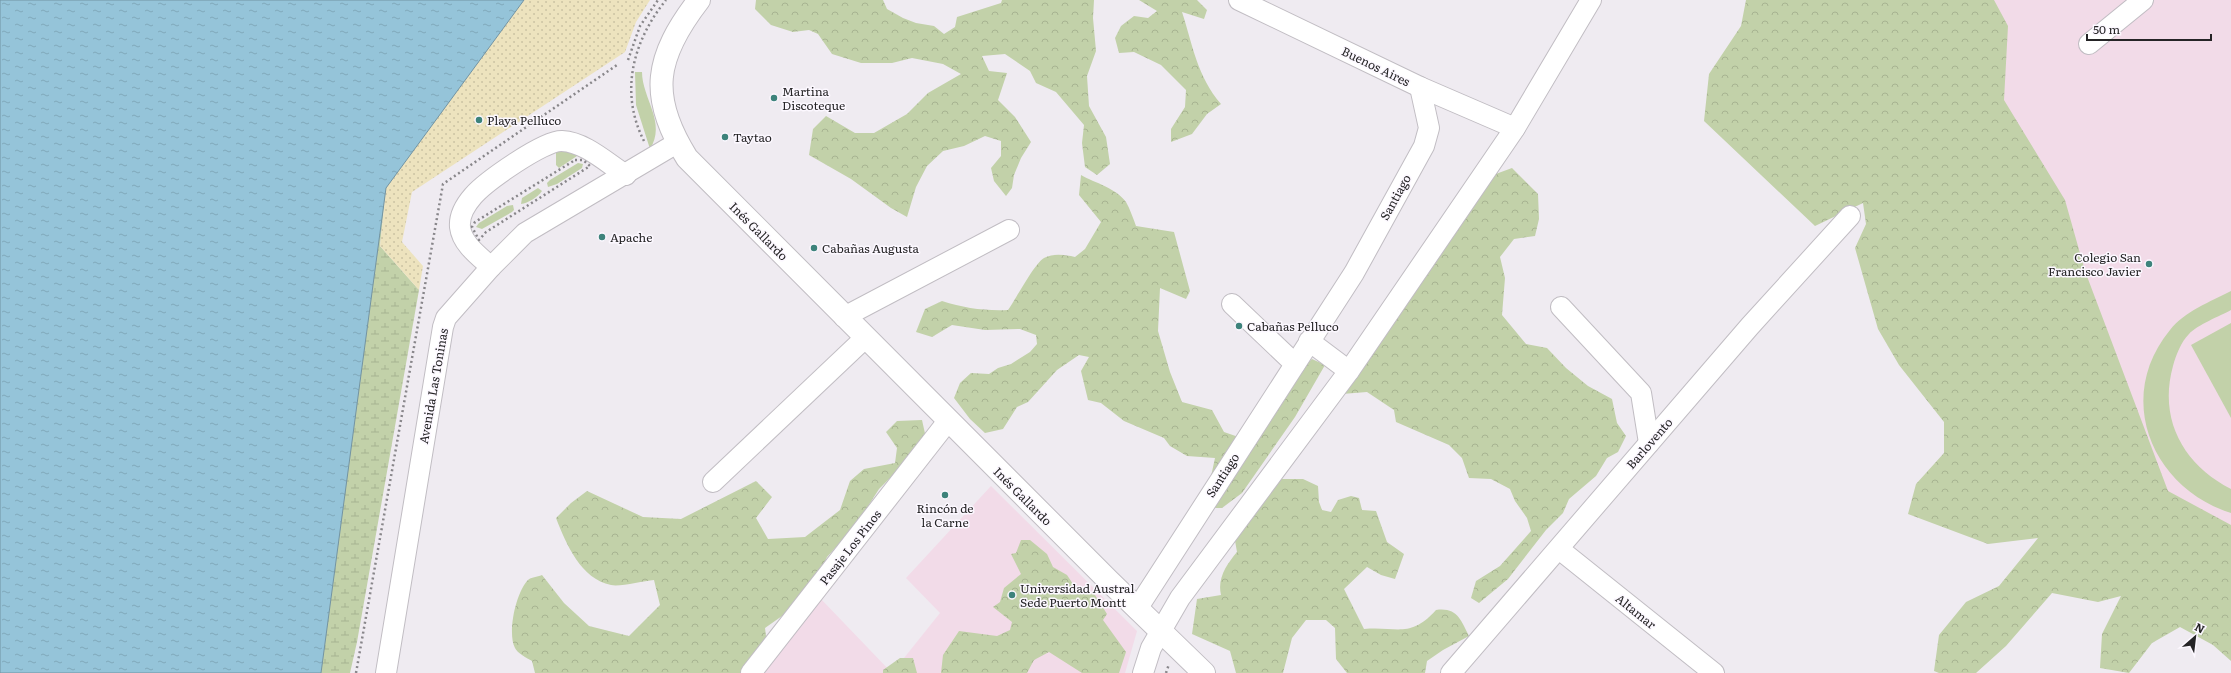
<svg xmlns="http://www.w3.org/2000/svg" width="2231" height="673" font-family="Literata,serif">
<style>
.education{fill:#f2dbe8}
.green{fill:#c2d1a9}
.forest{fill:url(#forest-crowns)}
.wetland{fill:url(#wetland-marsh)}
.sand{fill:url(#sand-dots)}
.water{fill:url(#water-ripples);stroke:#7394a3}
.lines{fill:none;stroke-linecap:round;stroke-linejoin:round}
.minor-casing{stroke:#c1bdc3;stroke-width:22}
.highway-casing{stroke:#c1bdc3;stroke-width:24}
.path{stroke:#88868a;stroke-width:2.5;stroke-dasharray:2 3;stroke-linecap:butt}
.minor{stroke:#fff;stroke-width:20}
.highway{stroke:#fff;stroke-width:22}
.poi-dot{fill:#3d837b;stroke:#fcf8ff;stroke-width:1.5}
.labels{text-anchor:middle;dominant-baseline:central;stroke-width:3;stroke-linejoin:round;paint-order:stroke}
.street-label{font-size:12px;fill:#252426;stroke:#fcf8ff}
.poi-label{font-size:12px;fill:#252426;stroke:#fcf8ff;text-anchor:start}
</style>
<defs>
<pattern id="forest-crowns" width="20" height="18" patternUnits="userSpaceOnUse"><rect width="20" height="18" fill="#c2d1a9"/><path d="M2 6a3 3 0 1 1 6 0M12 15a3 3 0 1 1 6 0" fill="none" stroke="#a7b391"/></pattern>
<pattern id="wetland-marsh" width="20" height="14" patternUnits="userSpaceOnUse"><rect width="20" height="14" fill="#c2d1a9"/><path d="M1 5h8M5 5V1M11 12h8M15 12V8" fill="none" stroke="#a7b391"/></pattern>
<pattern id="sand-dots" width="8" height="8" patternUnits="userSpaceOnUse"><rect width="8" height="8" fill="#ede3be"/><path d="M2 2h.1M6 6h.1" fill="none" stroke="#cbc3a3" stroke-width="1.8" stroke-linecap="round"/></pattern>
<pattern id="water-ripples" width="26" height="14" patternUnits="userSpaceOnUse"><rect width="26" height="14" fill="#95c4d9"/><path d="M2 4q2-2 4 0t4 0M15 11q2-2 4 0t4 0" fill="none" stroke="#80a8ba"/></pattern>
</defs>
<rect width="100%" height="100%" fill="#efebf1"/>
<g class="education">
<polygon points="1977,0 2231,0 2231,537 2178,508 2135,436 2008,145"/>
<polygon points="991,486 1137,631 1125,673 761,673 820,598 892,673 940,613 906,578"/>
</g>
<g class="green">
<path d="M635,72H642C642,98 667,123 650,149L636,105Z"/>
<polygon points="559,150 580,154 559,168 556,165 556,151"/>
<polygon points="578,163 583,164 582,168 557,184 548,187 547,183 550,180"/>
<path d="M538,188L542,191C538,197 528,203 521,204L522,198Z"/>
<polygon points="513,205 514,210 512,212 482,229 476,227 479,223 507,206"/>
<path d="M2231,291V310C2220,316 2197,325 2189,334C2181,342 2176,355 2173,366C2158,420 2184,465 2231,489V513C2152,488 2114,398 2170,330C2185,311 2210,302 2231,291Z"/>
<polygon points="2231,323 2231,418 2191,345"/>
</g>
<g class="forest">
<polygon points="756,0 883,0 887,9 903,18 916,23 934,26 944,34 955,27 957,17 1001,3 1002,0 1094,0 1093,18 1096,51 1087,76 1089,106 1106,137 1110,164 1097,175 1085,167 1082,143 1084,125 1056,92 1036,83 1030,71 1005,54 982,56 989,71 1007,73 998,100 1015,117 1031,142 1021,158 1014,175 1012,188 1006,196 994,181 991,168 1001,156 1001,141 985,136 964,146 943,151 927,166 916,187 907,217 891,208 851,179 809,155 813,129 826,116 855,133 874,133 907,114 928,93 961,74 943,64 912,58 892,63 861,63 832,54 818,34 809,30 793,32 771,25 755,9"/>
<path d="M1139,0H1197L1207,10L1204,19L1182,12C1193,46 1197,76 1221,104L1207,114L1192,134L1171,142V129L1185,107L1186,90L1161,65L1134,52L1119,53L1115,38L1121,26L1134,16L1148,18L1157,11Z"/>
<polygon points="1746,0 1994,0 2008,26 2004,100 2065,200 2085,271 2168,491 2231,525 2231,661 2213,645 2180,627 2152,643 2129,673 2100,668 2102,634 2121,596 2098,602 2052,593 2006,646 1976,673 1939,673 1934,671 1939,635 1966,602 1999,586 2038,538 1988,544 1908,514 1916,484 1944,453 1944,422 1899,365 1878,329 1855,248 1866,224 1863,203 1815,226 1704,121 1709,74 1741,26"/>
<polygon points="1512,168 1538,194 1539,219 1535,236 1514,239 1500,257 1505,278 1502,315 1526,344 1547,348 1566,368 1588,386 1612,399 1617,423 1626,436 1618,452 1607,458 1596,476 1569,499 1563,513 1546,530 1508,579 1479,603 1471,598 1476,581 1500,566 1531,531 1527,518 1515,501 1510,489 1491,479 1469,478 1462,458 1449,445 1396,422 1394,410 1367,392 1342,394 1493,175"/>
<path d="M1081,175C1095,183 1116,188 1126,202C1130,209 1133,218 1136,226L1174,232L1190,291L1186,299L1160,288L1158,331L1170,372L1182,402L1212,410L1224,432L1253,442L1267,427L1302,368L1312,359L1325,365L1295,417L1242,493L1222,508H1213L1210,481L1215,458L1187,456L1170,446L1164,438L1124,421L1101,403L1088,400L1081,371L1089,357L1079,355L1057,370L1028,402L1017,407L1003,429L985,433L970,419L954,398L960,383L971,373L989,374L998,368L1011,364L1030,352L1037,344L1036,335L1020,329L985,330L952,325L932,337L916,332L925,309L942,301C964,308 984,311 1008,310C1016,299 1034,264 1044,258C1054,253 1065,255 1075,257L1085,249L1101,222L1079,195Z"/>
<path d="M922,420L926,438L903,465L879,489L856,525L827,557L816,584L799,604L765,628L767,644L740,673H535L532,661C527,658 517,653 515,648C507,633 516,592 528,580C531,577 537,577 542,575L564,603L589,626L629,636L660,605L654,580C643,581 620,587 611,585C581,579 566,544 556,518L571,503L587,491L643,517L681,519L756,481L772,497L756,518L768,539L805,537L840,510L850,481L864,469L895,463L897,448L886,432L897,421Z"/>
<path d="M1281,479H1303L1318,486L1319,502L1322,510L1331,512L1338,500L1351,496L1359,498L1362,510L1376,511L1387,542L1404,554L1395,579L1381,575L1367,567L1344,589L1364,629C1397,626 1410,639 1436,610C1457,607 1461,620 1469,636L1443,650L1427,661L1425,673H1347L1336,659L1335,628L1326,620H1306L1292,638L1283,673H1236L1230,651L1192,634L1197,599L1221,595C1217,578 1227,564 1237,552L1234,535Z"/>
<polygon points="1021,540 1030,540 1047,554 1053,567 1067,575 1073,584 1095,595 1107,614 1103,620 1126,652 1119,673 1082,673 1049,652 1034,660 1027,673 941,673 943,655 959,631 997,636 1010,630 1012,622 993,607 1000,602 1004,588 1021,574 1011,554 1016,553"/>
<polygon points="900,658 913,658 917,673 883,673 883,670"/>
</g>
<polygon class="wetland" points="524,0 386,188 380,246 419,290 357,642 350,673 291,673 313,278"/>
<polygon class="sand" points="524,0 650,0 636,22 625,52 412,192 402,242 423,266 419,290 380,246 386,188"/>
<polygon class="water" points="0,0 524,0 386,188 321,673 0,673"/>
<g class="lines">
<defs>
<g id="minor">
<polyline points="1239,0 1420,87 1515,128"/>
<polyline points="2089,44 2143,0"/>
<path d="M491,267C479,256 462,244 460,227C459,216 466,204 473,196C485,182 544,140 562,141C585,142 607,163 626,175"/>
<polyline points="1232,304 1295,364"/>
<polyline points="1561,307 1641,393 1649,443"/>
<polyline points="844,317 1009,230"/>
<polyline points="1309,341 1349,371"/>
<polyline points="713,482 865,338"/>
<polyline points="1559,549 1714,673"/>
<polyline points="1137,609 1354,273 1424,146 1429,128 1420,87"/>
<polyline points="386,673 443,327 446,318 491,267 525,233 677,143"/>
<polyline points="751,673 948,421"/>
<polyline points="1143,673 1151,648 1180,598 1349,371 1515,128 1591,0"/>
<polyline points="1451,673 1750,326 1850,216"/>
</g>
<path id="highway" d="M699,0C655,57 648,96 687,158L1109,581L1204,673"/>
</defs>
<use href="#minor" class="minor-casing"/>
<use href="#highway" class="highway-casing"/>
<g class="path">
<polyline points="628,60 640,26 658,0"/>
<path d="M644,141C619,92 633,41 666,0"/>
<polygon points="575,160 583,160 590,166 486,232 479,240 472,227 475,222"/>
<polyline points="356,673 443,184 617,65"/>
<polyline points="1166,673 1169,664"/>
</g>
<use href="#minor" class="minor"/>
<use href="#highway" class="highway"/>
</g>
<g class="poi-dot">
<circle cx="774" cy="98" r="4"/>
<circle cx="479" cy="120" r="4"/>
<circle cx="725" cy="137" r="4"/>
<circle cx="602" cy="237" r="4"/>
<circle cx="814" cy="248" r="4"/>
<circle cx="2149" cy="264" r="4"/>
<circle cx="1239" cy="326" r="4"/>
<circle cx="945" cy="495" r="4"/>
<circle cx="1012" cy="595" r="4"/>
</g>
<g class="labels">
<g class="street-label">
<text transform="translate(1376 66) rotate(26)">Buenos Aires</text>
<text transform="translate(1395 197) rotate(-61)">Santiago</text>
<text transform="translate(759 231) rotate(45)">Inés Gallardo</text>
<text transform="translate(433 386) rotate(-80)">Avenida Las Toninas</text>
<text transform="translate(1649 443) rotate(-49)">Barlovento</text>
<text transform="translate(1222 475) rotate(-57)">Santiago</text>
<text transform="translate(1023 496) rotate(45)">Inés Gallardo</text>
<text transform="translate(850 547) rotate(-52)">Pasaje Los Pinos</text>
<text transform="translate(1636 611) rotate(39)">Altamar</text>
</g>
<g class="poi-label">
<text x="782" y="91">Martina<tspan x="782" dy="14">Discoteque</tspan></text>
<text x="487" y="120">Playa Pelluco</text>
<text x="733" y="137">Taytao</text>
<text x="610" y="237">Apache</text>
<text x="822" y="248">Cabañas Augusta</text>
<text x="2141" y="257" text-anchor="end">Colegio San<tspan x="2141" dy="14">Francisco Javier</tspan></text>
<text x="1247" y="326">Cabañas Pelluco</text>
<text x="945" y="508" text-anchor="middle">Rincón de<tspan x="945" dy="14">la Carne</tspan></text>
<text x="1020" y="588">Universidad Austral<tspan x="1020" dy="14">Sede Puerto Montt</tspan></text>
</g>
</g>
<g transform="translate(2195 637) rotate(28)" stroke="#fcf8ff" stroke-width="3" paint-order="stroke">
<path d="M0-3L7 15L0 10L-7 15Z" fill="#252426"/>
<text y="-6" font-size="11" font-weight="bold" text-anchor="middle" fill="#252426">N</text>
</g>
<path d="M2087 34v6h124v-6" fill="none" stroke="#252426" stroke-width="2"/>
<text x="2093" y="34" font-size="12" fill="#252426" stroke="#fcf8ff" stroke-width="3" paint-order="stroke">50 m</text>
</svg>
